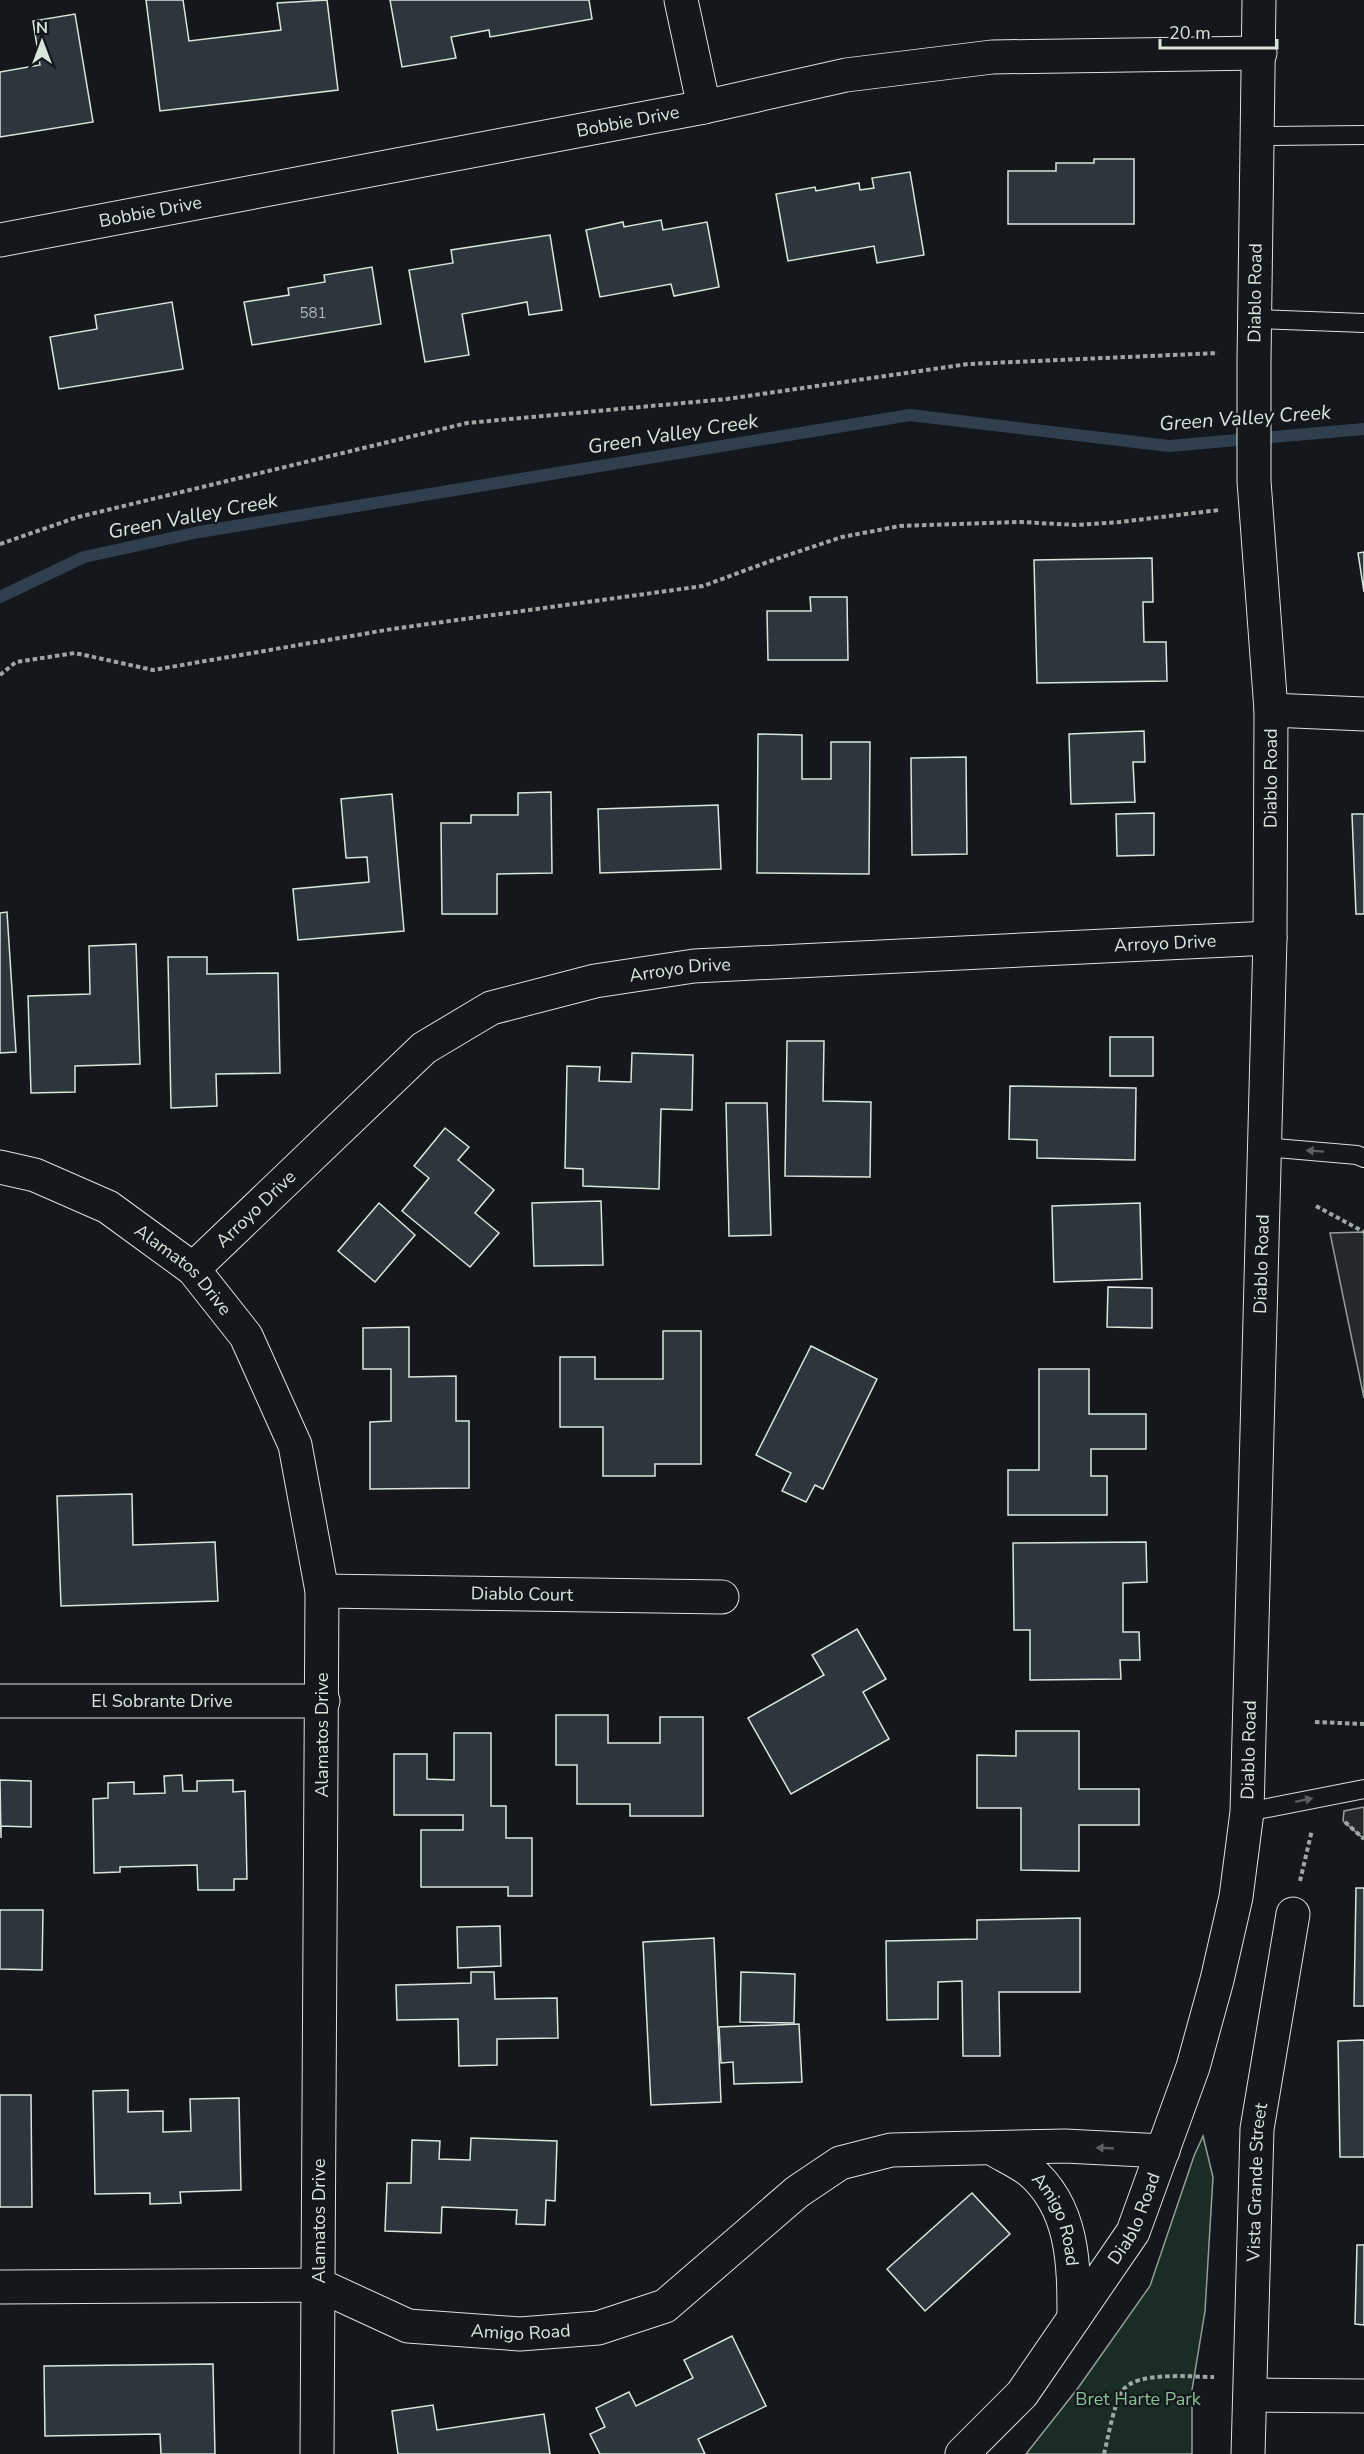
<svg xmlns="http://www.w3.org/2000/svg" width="1364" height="2454" font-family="'Nunito Sans',sans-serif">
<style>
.green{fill:#1a2d24;stroke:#939e99;stroke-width:1.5}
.parking{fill:#24282b;stroke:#939e99;stroke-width:1.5}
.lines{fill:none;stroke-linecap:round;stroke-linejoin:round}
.stream{stroke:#2f3f4d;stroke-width:12}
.building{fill:#2c363c;stroke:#d8e6dc;stroke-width:1.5}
.lane-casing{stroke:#d8e6dc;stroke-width:20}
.street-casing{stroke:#d8e6dc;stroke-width:35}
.secondary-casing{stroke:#d8e6dc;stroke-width:35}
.path{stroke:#9da8a2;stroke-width:4;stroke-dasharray:4.5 3;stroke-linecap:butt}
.lane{stroke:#14181c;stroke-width:18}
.street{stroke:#14181c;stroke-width:33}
.secondary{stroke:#14181c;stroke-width:33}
.oneway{fill:#59605f}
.labels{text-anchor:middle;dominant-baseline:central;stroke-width:4.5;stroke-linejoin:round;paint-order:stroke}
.number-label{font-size:15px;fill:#adbab4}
.street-label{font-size:18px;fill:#d8e6dc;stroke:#14181c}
.park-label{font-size:18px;fill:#8ac095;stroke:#14181c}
.water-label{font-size:20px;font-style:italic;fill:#d8e6dc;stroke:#14181c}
</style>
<rect width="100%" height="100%" fill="#14181c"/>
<polygon class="green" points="1203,2136 1213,2177 1205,2311 1192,2390 1192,2454 1026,2454 1078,2388 1150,2286 1194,2156"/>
<g class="parking">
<polygon points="1364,1232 1364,1398 1330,1233"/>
<polygon points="1364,1807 1364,1839 1343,1821 1344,1811"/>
</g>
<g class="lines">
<polyline class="stream" points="0,597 84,557 199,532 910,415 1169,446 1364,429"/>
</g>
<g class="building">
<polygon points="146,0 183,0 189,41 281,30 277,3 327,0 338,90 160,111"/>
<polygon points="390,0 589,0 592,19 490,37 489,30 451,37 456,58 402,67"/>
<polygon points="75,14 93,122 0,137 0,72 40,65 33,21"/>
<polygon points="1094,159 1134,159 1134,224 1008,224 1008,171 1056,171 1056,163 1094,163"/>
<polygon points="910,172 924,255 877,263 874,246 788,261 776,194 815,187 816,191 859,183 860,190 874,188 872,178"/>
<polygon points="661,220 663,230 707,222 719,287 674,296 671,284 600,297 586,230 623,222 624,227"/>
<polygon points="550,235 562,310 529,315 527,302 462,314 469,355 425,362 409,270 453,263 451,250"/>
<polygon points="372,267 381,324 252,345 244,302 289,295 288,288 325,282 324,275"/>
<polygon points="172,302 183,369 59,389 50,337 97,329 95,315"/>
<polygon points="1364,552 1364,592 1358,553"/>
<polygon points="1152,558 1153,602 1143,602 1144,642 1166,642 1167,681 1037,683 1034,560"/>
<polygon points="810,597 847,597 848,660 768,660 767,611 811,611"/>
<polygon points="1144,731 1145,762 1133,762 1135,802 1071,804 1069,734"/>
<polygon points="758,734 802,735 802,779 831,779 831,742 870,742 869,874 757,873"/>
<polygon points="966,757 967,854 912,855 911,758"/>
<polygon points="551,792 552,873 497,874 497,914 442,914 441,823 471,823 471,815 518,815 518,793"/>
<polygon points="392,794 404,931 298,940 293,889 369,882 367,857 346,858 341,799"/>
<polygon points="718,805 721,869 600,873 598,809"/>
<polygon points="1154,813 1154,855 1117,856 1116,814"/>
<polygon points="1352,814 1364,814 1364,914 1356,914"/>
<polygon points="7,912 16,1052 0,1053 0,913"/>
<polygon points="136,944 140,1064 75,1066 75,1092 31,1093 28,996 90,994 89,946"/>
<polygon points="168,957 207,957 207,974 278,973 280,1073 216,1074 217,1106 171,1108"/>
<rect x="1110" y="1037" width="43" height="39"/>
<polygon points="787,1041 824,1041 823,1101 871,1102 870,1177 785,1176"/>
<polygon points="632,1053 693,1055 692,1110 661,1109 659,1189 583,1186 583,1169 565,1168 567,1066 600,1067 599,1081 631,1082"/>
<polygon points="1010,1086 1136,1088 1135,1160 1037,1158 1037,1140 1009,1139"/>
<polygon points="726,1103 767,1103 771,1235 729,1236"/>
<polygon points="445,1128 469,1147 458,1160 494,1190 475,1213 499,1233 470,1267 402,1211 429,1178 414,1166"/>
<polygon points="601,1201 603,1265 534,1266 532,1203"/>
<polygon points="379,1203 415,1235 375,1282 338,1251"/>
<polygon points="1140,1203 1142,1279 1054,1282 1052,1206"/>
<polygon points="1108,1287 1152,1288 1152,1328 1107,1327"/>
<polygon points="409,1327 409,1377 456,1376 456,1421 469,1421 469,1488 370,1489 370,1422 391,1421 391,1369 363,1369 363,1328"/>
<polygon points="663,1331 701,1331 701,1464 655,1464 655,1476 603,1476 603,1427 560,1427 560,1357 595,1357 595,1379 663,1379"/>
<polygon points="811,1346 877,1379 823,1489 815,1485 806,1502 782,1491 791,1473 756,1455"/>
<polygon points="1039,1369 1089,1369 1089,1414 1146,1414 1146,1449 1091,1449 1091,1476 1107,1476 1107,1515 1008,1515 1008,1470 1039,1470"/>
<polygon points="132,1494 133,1545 215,1542 218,1601 61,1606 57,1496"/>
<polygon points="1146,1542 1147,1582 1123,1583 1123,1632 1139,1632 1140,1660 1120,1660 1121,1679 1030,1680 1030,1630 1014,1630 1013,1543"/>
<polygon points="857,1629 886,1679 863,1692 889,1739 791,1794 748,1718 824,1675 812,1655"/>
<polygon points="556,1715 608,1715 608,1743 660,1743 660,1717 703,1717 703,1816 630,1816 630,1804 577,1804 577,1765 556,1765"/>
<polygon points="1016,1731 1079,1731 1079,1789 1139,1789 1139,1825 1079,1825 1079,1871 1021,1870 1021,1808 977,1808 977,1755 1016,1756"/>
<polygon points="454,1733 491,1733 491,1806 506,1806 506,1838 532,1838 532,1896 508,1896 508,1887 421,1887 421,1830 463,1830 463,1815 394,1815 394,1754 427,1754 427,1779 454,1780"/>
<polygon points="182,1775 183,1791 197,1791 197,1781 233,1780 233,1792 245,1791 247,1879 234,1879 234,1890 198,1890 197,1865 120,1867 120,1872 94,1873 93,1799 108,1798 108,1783 134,1782 134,1794 165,1793 164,1776"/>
<polygon points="0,1780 31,1781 31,1827 1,1826 1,1838"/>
<polygon points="1356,1888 1364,1888 1364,2006 1354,2006"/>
<polygon points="0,1910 43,1910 42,1970 0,1969"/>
<polygon points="1080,1918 1080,1992 999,1992 1000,2056 963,2056 962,1981 938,1982 938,2019 887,2020 886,1941 977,1939 977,1920"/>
<polygon points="500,1926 501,1966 458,1968 457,1927"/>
<polygon points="714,1938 721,2102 651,2105 643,1942"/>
<polygon points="471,1972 494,1972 495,1999 557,1998 558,2038 497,2039 497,2065 459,2066 458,2019 397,2020 396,1985 471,1983"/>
<polygon points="741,1972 795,1974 794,2023 740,2022"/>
<polygon points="799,2024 802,2082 734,2084 733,2062 721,2063 719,2027"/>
<polygon points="1364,2040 1364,2157 1340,2157 1338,2041"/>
<polygon points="128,2090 128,2112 163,2111 163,2132 191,2131 190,2099 239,2098 241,2190 180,2192 181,2203 150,2204 150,2193 95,2194 93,2091"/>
<polygon points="0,2095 31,2095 32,2207 0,2207"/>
<polygon points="471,2138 557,2141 555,2201 546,2200 545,2225 516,2224 517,2210 442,2207 441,2233 385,2231 387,2183 411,2183 412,2140 440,2141 439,2159 470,2160"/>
<polygon points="972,2193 1010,2234 925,2311 887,2269"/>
<polygon points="1357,2245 1364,2245 1364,2325 1355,2324"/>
<polygon points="732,2336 766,2406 698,2439 705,2454 600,2454 590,2434 605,2427 596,2408 629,2392 636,2406 693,2378 684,2360"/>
<polygon points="213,2364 215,2454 161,2454 160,2434 45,2436 44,2366"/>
<polygon points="433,2405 437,2430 544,2414 550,2454 398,2454 392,2411"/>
</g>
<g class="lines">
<defs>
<g id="lane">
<polyline points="1257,136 1364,135"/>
<polyline points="1254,319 1364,323"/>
<polyline points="1265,1147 1357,1155 1364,1158"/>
<polyline points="1247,1812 1364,1789"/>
</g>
<g id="street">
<polyline points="681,0 704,107"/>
<path id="s1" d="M0,240L704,107L846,75L992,57L1260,53"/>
<polyline points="1271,710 1364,714"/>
<path id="s2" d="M0,1167L35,1175L108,1207L193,1269L246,1336L295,1445L322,1591L317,2454"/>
<path id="s3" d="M193,1269L424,1048L491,1008L595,981L694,966L1270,938"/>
<path id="s4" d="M322,1591L722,1597"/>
<path id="s5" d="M0,1701H323"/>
<path id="s6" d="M993,2149C1005,2156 1018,2162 1029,2170C1074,2207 1074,2265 1074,2318"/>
<path id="s7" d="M0,2287L319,2285L408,2326L520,2334L598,2328L665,2306L797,2192L840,2163L891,2150L1065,2146L1163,2151"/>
<polyline points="1251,2395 1364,2396"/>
<path id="s8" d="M1248,2454L1257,2129L1293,1914"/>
</g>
<g id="secondary">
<path id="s9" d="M962,2454L1022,2394L1133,2232L1193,2067L1217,1980L1236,1897L1247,1812L1270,938L1271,710L1254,481V361L1259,0"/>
</g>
</defs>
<use href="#lane" class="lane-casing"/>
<use href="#street" class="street-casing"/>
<use href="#secondary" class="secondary-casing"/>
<g class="path">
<polyline points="0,544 78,517 467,423 727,399 968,364 1218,353"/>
<polyline points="0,675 16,662 75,653 153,670 392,629 703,586 776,559 842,537 900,526 1020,522 1076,525 1120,522 1219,510"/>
<polyline points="1316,1206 1364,1232"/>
<polyline points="1315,1722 1364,1724"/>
<polyline points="1345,1822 1364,1839"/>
<polyline points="1300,1881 1312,1830"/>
<path d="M1104,2454C1108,2438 1114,2403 1123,2390C1137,2371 1191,2377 1214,2377"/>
</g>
<use href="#lane" class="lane"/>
<use href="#street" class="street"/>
<use href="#secondary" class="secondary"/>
</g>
<defs><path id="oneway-solid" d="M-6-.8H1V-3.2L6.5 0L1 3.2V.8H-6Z" transform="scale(1.5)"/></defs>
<g class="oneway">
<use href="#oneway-solid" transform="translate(1315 1151) rotate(-176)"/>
<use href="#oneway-solid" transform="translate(1304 1800) rotate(-12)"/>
<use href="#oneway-solid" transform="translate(1105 2148) rotate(-177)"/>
</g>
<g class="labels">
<g class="number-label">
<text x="313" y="313">581</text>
</g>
<g class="street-label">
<text stroke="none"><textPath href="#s1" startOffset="639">Bobbie Drive</textPath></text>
<text stroke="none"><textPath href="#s1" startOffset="153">Bobbie Drive</textPath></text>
<text stroke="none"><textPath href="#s9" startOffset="2238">Diablo Road</textPath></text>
<text stroke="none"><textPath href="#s9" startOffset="1752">Diablo Road</textPath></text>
<text stroke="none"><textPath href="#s3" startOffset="1077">Arroyo Drive</textPath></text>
<text stroke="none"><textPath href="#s3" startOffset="591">Arroyo Drive</textPath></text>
<text stroke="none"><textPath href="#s3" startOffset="87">Arroyo Drive</textPath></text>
<text stroke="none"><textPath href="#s9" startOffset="1266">Diablo Road</textPath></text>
<text stroke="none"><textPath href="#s2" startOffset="214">Alamatos Drive</textPath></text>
<text stroke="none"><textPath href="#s4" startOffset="200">Diablo Court</textPath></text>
<text stroke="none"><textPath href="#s5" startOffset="162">El Sobrante Drive</textPath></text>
<text transform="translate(322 1735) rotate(-90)">Alamatos Drive</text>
<text stroke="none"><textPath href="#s9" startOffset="780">Diablo Road</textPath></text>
<text stroke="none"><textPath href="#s8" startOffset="272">Vista Grande Street</textPath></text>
<text stroke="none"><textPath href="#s9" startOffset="294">Diablo Road</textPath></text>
<text transform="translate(319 2221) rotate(-90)">Alamatos Drive</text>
<text stroke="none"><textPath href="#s6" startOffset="100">Amigo Road</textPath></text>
<text stroke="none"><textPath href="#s7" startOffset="530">Amigo Road</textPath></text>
</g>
<g class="park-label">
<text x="1138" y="2399">Bret Harte Park</text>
</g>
<g class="water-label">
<text transform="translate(1245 418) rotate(-4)">Green Valley Creek</text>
<text transform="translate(673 434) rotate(-9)">Green Valley Creek</text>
<text transform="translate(193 516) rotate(-11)">Green Valley Creek</text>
</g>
</g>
<g transform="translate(42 42)" stroke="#14181c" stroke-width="4.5" paint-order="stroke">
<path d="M0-4.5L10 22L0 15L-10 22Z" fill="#d8e6dc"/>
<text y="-9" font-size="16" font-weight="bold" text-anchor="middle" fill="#d8e6dc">N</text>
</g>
<path d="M1160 39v9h117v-9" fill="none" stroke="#d8e6dc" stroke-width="3"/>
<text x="1169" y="39" font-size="18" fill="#d8e6dc" stroke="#14181c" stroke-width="4.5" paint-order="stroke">20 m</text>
</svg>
